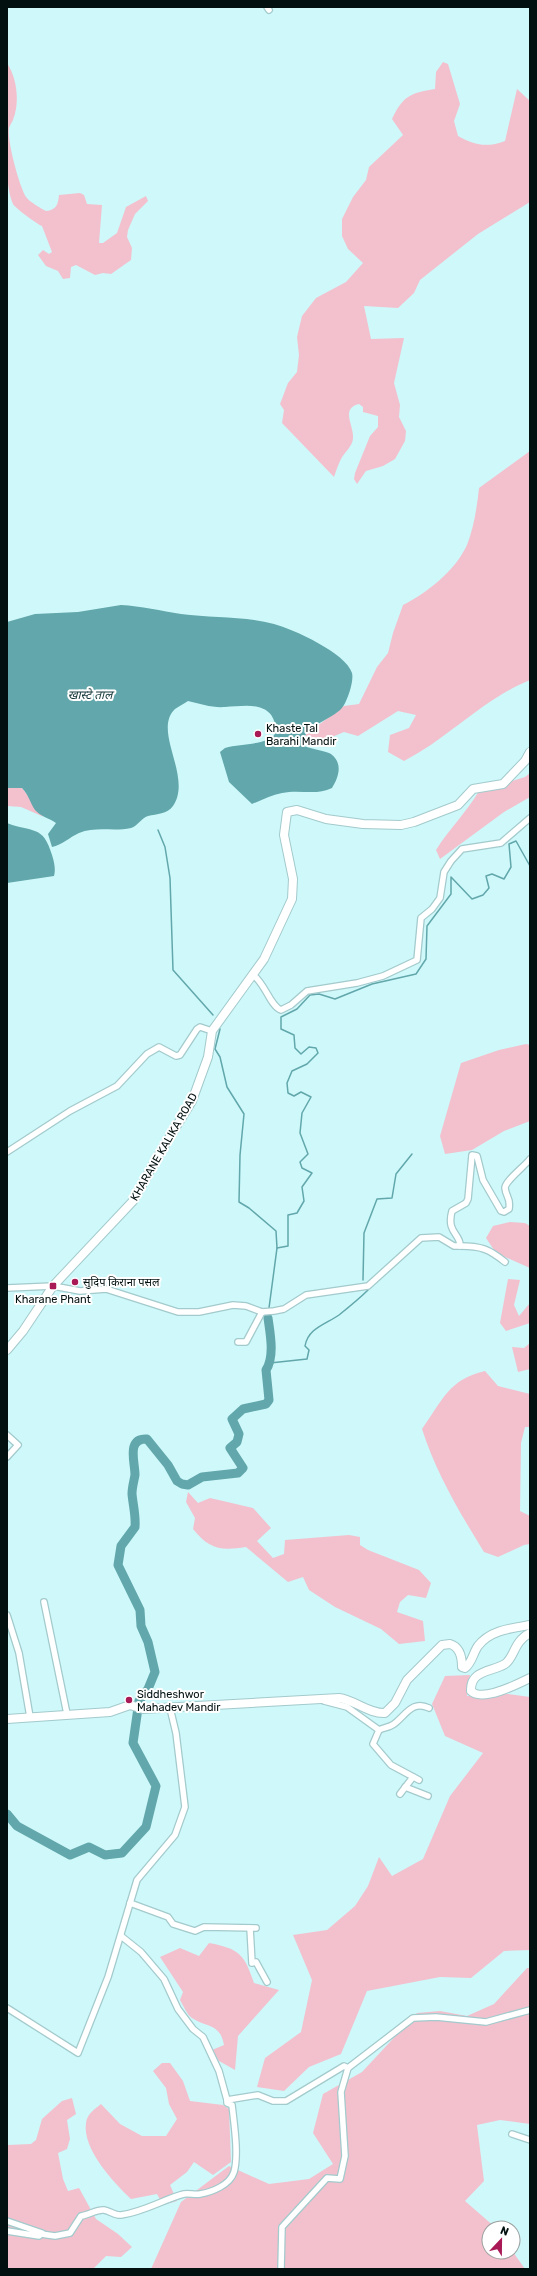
<svg xmlns="http://www.w3.org/2000/svg" width="537" height="2276" font-family="Rubik,'Noto Sans Devanagari',sans-serif">
<style>
.green{fill:#f2c1cd}
.water{fill:#61a7ab}
.lines{fill:none;stroke-linecap:round;stroke-linejoin:round}
.stream{stroke:#61a7ab;stroke-width:1.5}
.river{stroke:#61a7ab;stroke-width:9}
.street-casing{stroke:#a3cacc;stroke-width:8}
.secondary-casing{stroke:#a3cacc;stroke-width:10}
.street{stroke:#fff;stroke-width:5.5}
.secondary{stroke:#fff;stroke-width:8}
.poi-dot{fill:#a91956;stroke:#fff;stroke-width:1.5}
.labels{text-anchor:middle;dominant-baseline:central;stroke-width:4;stroke-linejoin:round;paint-order:stroke}
.poi-label{font-size:11px;fill:#031010;stroke:#fff;text-anchor:start}
.street-label{font-size:11px;fill:#031010;stroke:#fff}
.water-label{font-size:12px;font-style:italic;fill:#143739;stroke:#fff}
</style>
<rect width="100%" height="100%" fill="#cff8fa"/>
<g class="green">
<path d="M443,62L448,64L460,104L454,121L458,136C474,145 487,148 505,141L517,89L530,101V202L478,234L420,280L414,293L398,308L364,306L371,339L404,338L394,383L400,405L399,417L406,431L405,441L395,459L383,466L366,471L357,484L354,479L355,473L370,436L378,427V416L363,412V407L359,404C340,409 354,425 353,438C353,446 344,453 341,459C338,465 336,471 334,477L282,423L284,410L280,404L288,383L297,372L299,355L297,337L302,316L316,298L346,282L363,263L348,249L342,236V219L353,197L366,180L369,167L403,135L392,119C403,96 410,93 435,89L436,72Z"/>
<path d="M7,63C17,78 20,102 13,120C12,122 10,125 9,128C7,141 19,185 26,197C30,202 40,208 46,211C57,210 58,204 59,195L80,193L84,195L87,204L102,205L99,243H103L117,233L126,207L146,196L148,201L135,214L128,230L127,237L132,248L131,260L111,274L103,273L95,275L76,265L71,267L70,278L63,279L58,271L46,266L38,255L43,250L49,254L52,252L42,226C37,224 15,208 13,204C1,175 7,97 7,63Z"/>
<path d="M530,451V680C483,699 449,738 404,761L388,752L390,735L409,728L416,715L398,711L358,736L344,732L315,744L305,735L344,706L359,704L377,667L388,653L393,633L403,605C427,593 455,571 467,545C474,527 477,507 479,488Z"/>
<path d="M530,773V797L504,812L440,859L436,850C449,829 466,813 479,791L525,777Z"/>
<path d="M7,788H22C31,798 34,809 44,817L21,807L7,806Z"/>
<polygon points="526,1044 530,1045 530,1121 504,1131 472,1150 445,1154 440,1136 461,1063 499,1050"/>
<polygon points="510,1222 525,1223 530,1226 530,1268 496,1253 486,1238 493,1226"/>
<polygon points="508,1279 520,1280 514,1305 519,1316 530,1303 530,1323 506,1331 500,1323"/>
<polygon points="530,1343 530,1369 518,1372 512,1347 524,1348"/>
<path d="M485,1371L498,1386L530,1394V1427H525L521,1443L520,1511L530,1516V1544L524,1545L498,1557L484,1552C460,1513 436,1473 422,1429C442,1401 449,1379 485,1371Z"/>
<path d="M188,1492L198,1503L210,1498L253,1508L271,1528L257,1541L273,1558L284,1554L285,1540L349,1535L360,1537V1545L368,1550L419,1570L431,1583L426,1598L408,1595L400,1602L397,1612L423,1621L425,1641L399,1644L381,1629L335,1607L309,1590L303,1577L288,1582L246,1547C220,1551 209,1549 193,1529L195,1518L186,1502Z"/>
<polygon points="470,1675 467,1696 508,1694 530,1697 530,1950 504,1951 471,1978 440,1977 367,1991 341,2054 309,2067 284,2091 257,2087 265,2058 301,2032 312,1980 293,1935 327,1930 355,1906 368,1886 379,1857 392,1876 423,1859 450,1796 483,1753 445,1736 432,1704 445,1676"/>
<path d="M209,1943C240,1949 244,1954 254,1983L279,1990L238,2036L235,2070L219,2061L212,2050L224,2045C220,2023 207,2028 192,2018C187,2015 183,2005 180,2000L183,1992L160,1957L180,1948L199,1956Z"/>
<polygon points="527,1968 530,1968 530,2124 500,2120 477,2125 484,2181 465,2201 496,2228 489,2228 489,2252 513,2252 525,2269 151,2269 181,2202 229,2166 269,2184 309,2179 333,2164 313,2133 323,2094 362,2072 417,2013 440,2011 467,2016 494,2004"/>
<path d="M162,2063H170L183,2081L190,2101L223,2105L229,2109L231,2162L213,2175L194,2162L187,2172L170,2185L177,2201L163,2205L157,2194L131,2199C114,2183 82,2149 86,2123C87,2114 95,2109 101,2104L120,2124L142,2136H166L177,2119L169,2104L166,2088L153,2071Z"/>
<polygon points="72,2098 76,2114 67,2120 70,2139 67,2149 58,2153 63,2179 68,2191 79,2188 96,2219 118,2234 132,2247 121,2257 106,2256 93,2269 7,2269 8,2145 31,2144 36,2140 42,2119 62,2101"/>
</g>
<g class="water">
<path d="M121,605C141,606 161,611 181,614C211,618 244,616 274,624C293,629 346,653 352,673C354,681 348,698 344,705C336,720 299,725 304,746C310,749 327,751 331,754C343,763 339,777 332,788C316,796 300,789 282,793C272,795 262,800 252,804L229,782L220,752L225,748C238,744 254,745 267,740C272,738 276,735 276,729C273,700 246,706 225,707C213,708 200,704 188,701C184,704 179,706 175,709C152,731 193,777 173,806C167,814 157,814 148,816C141,818 138,826 131,828C114,832 96,826 79,833C70,837 62,845 52,847L48,834L56,823C49,818 41,817 35,810C30,803 29,795 22,788H7V622L35,614L78,612Z"/>
<path d="M7,823C32,833 43,824 52,855C54,861 56,870 54,876L7,883Z"/>
</g>
<g class="lines">
<g class="stream">
<polyline points="158,830 165,847 170,878 173,970 213,1015"/>
<polyline points="220,1029 215,1049 220,1057 227,1087 244,1114 240,1155 239,1202 249,1208 276,1231 277,1248"/>
<polyline points="363,1280 364,1233 377,1199 392,1198 396,1174 412,1154"/>
<polyline points="269,1308 277,1248 288,1246 288,1215 297,1213 304,1201 302,1187 312,1173 302,1168 300,1162 308,1154 300,1133 302,1113 311,1097 301,1092 294,1096 288,1093 287,1083 292,1071 307,1064 318,1053 316,1048 309,1047 301,1054 295,1048 294,1035 281,1029 281,1017 297,1009 310,995 319,994 335,999 372,984 416,974 426,959 427,926 451,894 451,877 472,899 483,895 489,888 486,876 492,874 504,879 511,867 509,844 516,841 530,866"/>
<path d="M270,1363L307,1359L309,1350L305,1346C308,1328 326,1324 339,1315C349,1307 359,1299 368,1290"/>
</g>
<path class="river" d="M7,1814L17,1826L70,1855L89,1847L105,1855L122,1853L146,1827L156,1786L133,1743L139,1701L148,1689L155,1672L148,1642L141,1626L140,1610L118,1565L121,1546L135,1527C136,1516 133,1505 132,1494C132,1487 134,1481 135,1475C135,1462 126,1438 147,1439L168,1465L177,1481L182,1484L188,1485L202,1477L238,1473L243,1468L230,1448L237,1442L239,1434L232,1419L243,1409L266,1404L269,1400L266,1370C275,1356 270,1333 268,1318"/>
<defs>
<g id="street">
<polyline points="267,7 269,10"/>
<path d="M253,975C265,983 270,1006 281,1010L291,1005L307,991L357,983L383,976L417,960L421,918L432,909L440,898L444,872L451,861L462,849L501,843L530,818"/>
<polyline points="7,1152 70,1111 117,1086 147,1054 159,1047 176,1056 180,1055 197,1029 200,1027 212,1031"/>
<path d="M460,1246C481,1246 489,1249 505,1262"/>
<path d="M7,1288L53,1286L80,1291L106,1289L178,1312H199L233,1305L246,1306L262,1312L274,1311L284,1309L306,1295L368,1286L421,1238L439,1237L454,1246H460C461,1234 446,1233 452,1211L466,1203L468,1199L472,1155L477,1156L483,1180L501,1211L504,1212L509,1209C511,1197 506,1198 505,1188C505,1181 525,1166 530,1159"/>
<polyline points="238,1342 246,1342 262,1312"/>
<polyline points="7,1435 18,1445 7,1457"/>
<polyline points="44,1602 67,1714"/>
<polyline points="7,1615 19,1653 30,1717"/>
<polyline points="324,1701 347,1707 379,1730 373,1744 391,1765 419,1780"/>
<path d="M379,1730C383,1728 390,1727 394,1724C406,1715 412,1700 429,1708"/>
<polyline points="405,1787 428,1796"/>
<polyline points="400,1794 413,1777"/>
<polyline points="130,1903 168,1917 173,1924 195,1931 204,1927 256,1928"/>
<polyline points="250,1928 252,1963 256,1962 267,1982"/>
<polyline points="121,1936 141,1952 164,1979 178,2009 193,2029 203,2037 219,2071 227,2100"/>
<polyline points="7,2008 78,2053 108,1977 137,1880 175,1835 185,1807 176,1733 170,1708"/>
<polyline points="512,2134 530,2140"/>
<polyline points="7,2221 42,2233 39,2236 7,2231"/>
<path d="M41,2234L55,2236L70,2233L81,2216C89,2215 97,2209 104,2210C110,2211 116,2216 121,2215C144,2212 164,2199 184,2194C189,2193 195,2195 200,2194C212,2192 230,2185 234,2172C239,2155 234,2123 232,2105L227,2103V2100L258,2095L273,2101H286L344,2066L348,2068"/>
<polyline points="281,2269 282,2227 327,2178 340,2179 345,2156 341,2092 348,2068 413,2018 436,2017 486,2022 530,2010"/>
</g>
<g id="secondary">
<polyline points="7,1350 23,1331 53,1286 133,1201 158,1156 192,1101 208,1057 212,1031 264,959 292,899 293,879 284,835 287,812 297,810 326,819 363,824 401,825 414,822 458,805 473,789 503,784 525,761 530,752"/>
<path d="M530,1633C513,1642 515,1657 505,1664C492,1672 470,1670 471,1691C482,1702 518,1684 530,1678"/>
<path d="M7,1719L110,1712L130,1705L143,1709L339,1698C355,1700 369,1714 385,1713L395,1703L407,1680L442,1645L450,1644C460,1647 462,1657 462,1667L465,1668C472,1663 473,1653 478,1646C490,1630 512,1628 530,1625"/>
</g>
</defs>
<use href="#street" class="street-casing"/>
<use href="#secondary" class="secondary-casing"/>
<use href="#street" class="street"/>
<use href="#secondary" class="secondary"/>
</g>
<g class="poi-dot">
<circle cx="258" cy="734" r="4"/>
<circle cx="75" cy="1282" r="4"/>
<rect x="49" y="1282" width="8" height="8" rx="2"/>
<circle cx="129" cy="1700" r="4"/>
</g>
<g class="labels">
<g class="poi-label">
<text x="266" y="728">Khaste Tal<tspan x="266" dy="13">Barahi Mandir</tspan></text>
<text x="83" y="1282">सुदिप किराना पसल</text>
<text x="53" y="1299" text-anchor="middle">Kharane Phant</text>
<text x="137" y="1694">Siddheshwor<tspan x="137" dy="13">Mahadev Mandir</tspan></text>
</g>
<g class="street-label">
<text transform="translate(164 1147) rotate(-60)">KHARANE KALIKA ROAD</text>
</g>
<g class="water-label">
<text x="90" y="695">खास्टे ताल</text>
</g>
</g>
<rect width="537" height="2276" fill="none" stroke="#031010" stroke-width="16"/>
<g transform="translate(501 2240) rotate(22)"><circle r="19" fill="#ffffff" stroke="#9a9f9f"/>
<path d="M0-3L7 15L0 10L-7 15Z" fill="#a91956"/>
<text y="-6" font-size="11" font-weight="bold" text-anchor="middle" fill="#031010">N</text>
</g>
</svg>
